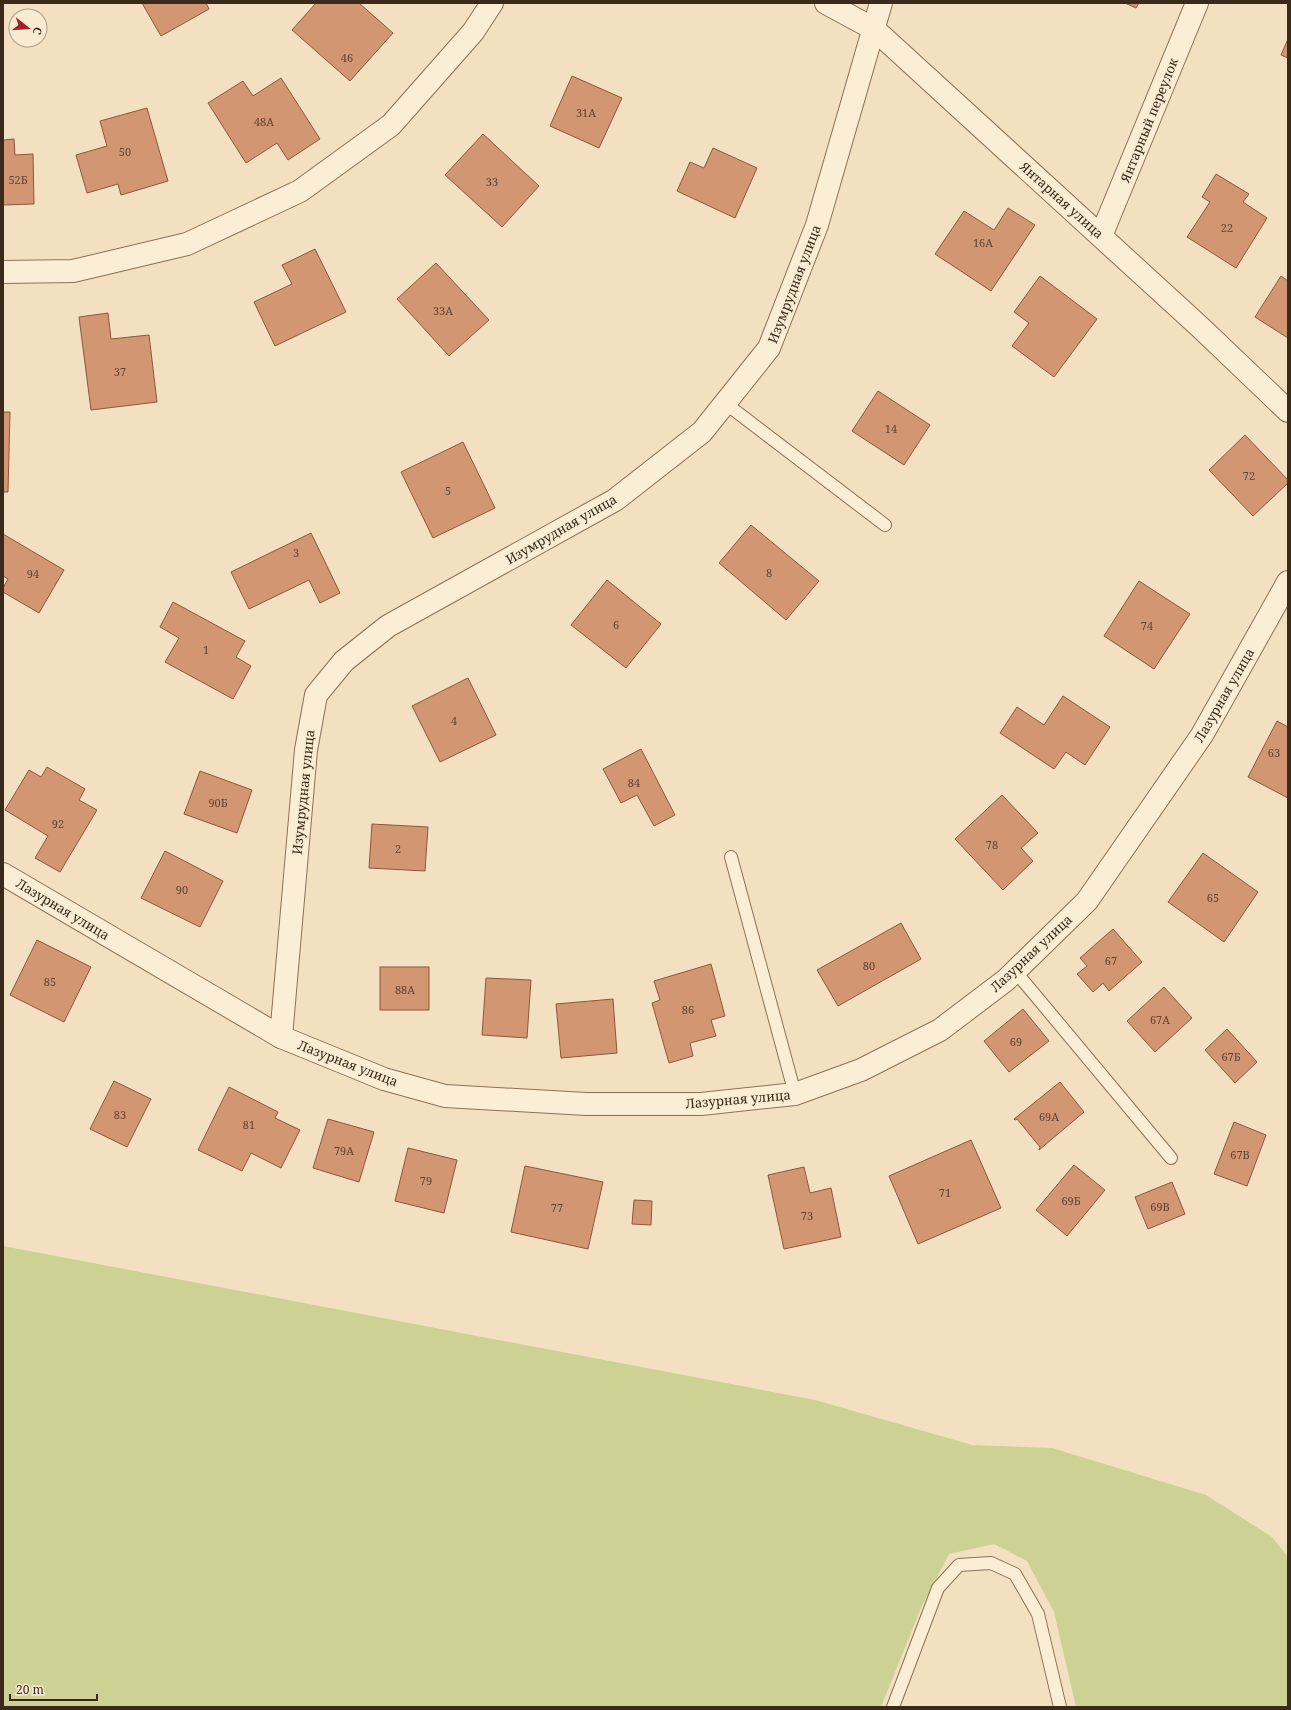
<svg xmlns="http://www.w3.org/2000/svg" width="1291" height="1710" font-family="'Noto Serif',serif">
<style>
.green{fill:#cdd194}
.building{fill:#d39673;stroke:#8e573a}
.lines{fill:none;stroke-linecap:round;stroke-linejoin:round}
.service-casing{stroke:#8d7057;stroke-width:14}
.minor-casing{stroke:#8d7057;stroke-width:24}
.service{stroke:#fceed5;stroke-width:12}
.minor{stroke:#fceed5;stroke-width:22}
.labels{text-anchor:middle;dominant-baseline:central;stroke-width:3.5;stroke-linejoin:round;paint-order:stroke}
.number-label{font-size:11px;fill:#614432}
.street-label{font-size:13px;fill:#3b291c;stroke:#f8ebd1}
</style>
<rect width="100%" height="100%" fill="#f2e0c1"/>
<polygon class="green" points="3,1246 815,1400 972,1445 1052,1448 1206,1495 1272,1537 1288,1557 1288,1707 1076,1707 1054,1612 1027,1561 994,1544 949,1554 921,1608 881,1707 3,1707"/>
<g class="building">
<polygon points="142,3 206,3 209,9 161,36"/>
<polygon points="316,3 359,3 393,33 350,81 292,30"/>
<polygon points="1125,3 1139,3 1136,8"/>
<polygon points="1288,39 1288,58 1281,55"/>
<polygon points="572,76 622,98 599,148 550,126"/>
<polygon points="281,78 320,139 288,160 277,143 246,163 208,103 243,81 253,96"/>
<polygon points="147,108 168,181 121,195 118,184 87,193 76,155 107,146 100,121"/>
<polygon points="483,134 539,186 502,227 445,175"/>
<polygon points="14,139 15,155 33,154 34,204 3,205 3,140"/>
<polygon points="713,148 757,168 735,218 677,191 690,162 704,168"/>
<polygon points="1216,174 1249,194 1243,202 1267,218 1236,268 1187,237 1210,202 1202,197"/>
<polygon points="1008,208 1035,225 991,291 935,254 964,211 994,230"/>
<polygon points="315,249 346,312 275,346 254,302 292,284 282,265"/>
<polygon points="436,263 489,320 449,356 397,299"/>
<polygon points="1040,276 1097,319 1054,377 1012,346 1029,323 1014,312"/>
<polygon points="1281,276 1288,281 1288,338 1255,317"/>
<polygon points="108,313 111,339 149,335 157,402 91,410 79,317"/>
<polygon points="878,391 930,425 904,465 852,431"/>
<polygon points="3,412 10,412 8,492 3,492"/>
<polygon points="1245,435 1288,480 1288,483 1253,516 1209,470"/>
<polygon points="463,442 495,508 433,538 401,472"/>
<polygon points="751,525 819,581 786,620 719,563"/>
<polygon points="311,533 340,593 320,603 309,580 249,609 231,572"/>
<polygon points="3,534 64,570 39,613 3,592 3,588 8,579 3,576"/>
<polygon points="607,580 661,624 626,668 571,625"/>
<polygon points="1139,581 1190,614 1154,669 1104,636"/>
<polygon points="173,602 245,641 236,657 251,666 233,699 165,662 179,638 160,627"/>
<polygon points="468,678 496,735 440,762 412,706"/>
<polygon points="1063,696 1110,727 1085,765 1066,752 1054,769 1000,733 1017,707 1044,725"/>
<polygon points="1277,721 1288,727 1288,798 1248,777"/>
<polygon points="641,749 675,815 654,826 637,795 621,803 603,769"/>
<polygon points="47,767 85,789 79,800 97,810 60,872 35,858 48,836 5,810 29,770 41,777"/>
<polygon points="200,771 252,790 237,833 184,814"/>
<polygon points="1002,795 1038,833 1021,848 1033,861 1003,890 955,839"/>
<polygon points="372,824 428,827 425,871 369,868"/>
<polygon points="165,851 223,881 200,927 141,898"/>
<polygon points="1203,853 1258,892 1224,942 1168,902"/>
<polygon points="901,923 921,959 838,1006 817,970"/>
<polygon points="1113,929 1142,962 1109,991 1103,983 1093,992 1077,974 1087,966 1080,958"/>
<polygon points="37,940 91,967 64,1022 10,995"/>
<polygon points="711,964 725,1016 711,1020 716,1036 690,1043 693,1056 669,1063 652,1003 660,1000 654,981"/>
<rect x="380" y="967" width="49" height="43"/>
<polygon points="486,978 531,980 527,1038 482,1035"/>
<polygon points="1164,987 1192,1018 1155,1052 1127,1021"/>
<polygon points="613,999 617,1053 561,1058 556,1004"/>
<polygon points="1023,1009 1049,1041 1009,1072 984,1041"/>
<polygon points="1227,1029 1257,1062 1235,1083 1205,1050"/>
<polygon points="114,1081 151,1099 127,1147 90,1129"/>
<polygon points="1060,1082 1084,1112 1039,1150 1040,1147 1017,1119 1015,1120 1014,1119"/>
<polygon points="229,1087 278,1112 275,1118 300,1130 281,1168 251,1153 242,1171 198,1150"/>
<polygon points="328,1119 374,1132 359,1182 313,1168"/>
<polygon points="1234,1122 1266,1135 1247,1186 1214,1174"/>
<polygon points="971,1140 1001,1208 918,1244 889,1176"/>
<polygon points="408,1148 457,1160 444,1213 395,1201"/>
<polygon points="1074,1165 1105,1190 1067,1236 1036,1210"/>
<polygon points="525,1166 603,1182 588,1249 511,1232"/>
<polygon points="804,1167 810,1193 831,1188 841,1237 784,1249 768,1175"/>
<polygon points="1172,1182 1185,1214 1148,1229 1135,1197"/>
<polygon points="634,1200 652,1201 651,1225 632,1224"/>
</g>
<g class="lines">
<defs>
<g id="service">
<polyline points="725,403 885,525"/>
<polyline points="731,857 795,1094"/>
<polyline points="1015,971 1171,1158"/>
<polyline points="893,1707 938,1588 959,1565 991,1563 1015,1574 1038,1614 1060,1707"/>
</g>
<g id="minor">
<polyline points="826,3 874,29 1200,327 1288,411"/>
<polyline points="1101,236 1197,3"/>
<polyline points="3,272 73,271 187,244 300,191 391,125 473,32 492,3"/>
<polyline points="3,874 281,1037 384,1079 445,1096 586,1104 701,1104 795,1094 861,1070 940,1030 1006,980 1087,901 1202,735 1288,582"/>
<polyline points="281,1037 306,750 316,695 344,661 388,626 615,500 702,432 769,348 817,225 881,3"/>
</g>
</defs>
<use href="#service" class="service-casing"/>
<use href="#minor" class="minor-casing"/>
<use href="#service" class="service"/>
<use href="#minor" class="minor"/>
</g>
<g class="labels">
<g class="number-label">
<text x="347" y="57">46</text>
<text x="586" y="112">31А</text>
<text x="264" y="121">48А</text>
<text x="125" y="151">50</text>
<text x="18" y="179">52Б</text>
<text x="492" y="181">33</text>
<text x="1227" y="227">22</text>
<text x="983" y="242">16А</text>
<text x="443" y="310">33А</text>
<text x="120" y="371">37</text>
<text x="891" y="428">14</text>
<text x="1249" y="475">72</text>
<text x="448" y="490">5</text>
<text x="296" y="552">3</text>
<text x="769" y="572">8</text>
<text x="33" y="573">94</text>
<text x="616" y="624">6</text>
<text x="1147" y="625">74</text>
<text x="206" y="649">1</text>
<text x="454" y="720">4</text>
<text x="1274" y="752">63</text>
<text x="634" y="782">84</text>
<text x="218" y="802">90Б</text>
<text x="58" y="823">92</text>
<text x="992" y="844">78</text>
<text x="398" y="848">2</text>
<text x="182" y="889">90</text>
<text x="1213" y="897">65</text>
<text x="1111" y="960">67</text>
<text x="869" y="965">80</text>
<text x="50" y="981">85</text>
<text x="405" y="989">88А</text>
<text x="688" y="1009">86</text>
<text x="1160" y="1019">67А</text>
<text x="1016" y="1041">69</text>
<text x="1231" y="1056">67Б</text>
<text x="120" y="1114">83</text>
<text x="1049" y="1116">69А</text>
<text x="249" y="1124">81</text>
<text x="344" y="1150">79А</text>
<text x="1240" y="1154">67В</text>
<text x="426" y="1180">79</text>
<text x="945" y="1192">71</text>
<text x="1071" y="1200">69Б</text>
<text x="1160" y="1206">69В</text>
<text x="557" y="1207">77</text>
<text x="807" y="1215">73</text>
</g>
<g class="street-label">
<text transform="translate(1149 120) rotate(-68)">Янтарный переулок</text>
<text transform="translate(1062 200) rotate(42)">Янтарная улица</text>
<text transform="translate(794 284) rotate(-69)">Изумрудная улица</text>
<text transform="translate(561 529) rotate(-30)">Изумрудная улица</text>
<text transform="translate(1224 695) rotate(-60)">Лазурная улица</text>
<text transform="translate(303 792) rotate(-84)">Изумрудная улица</text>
<text transform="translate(63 909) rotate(31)">Лазурная улица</text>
<text transform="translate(1031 953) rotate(-43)">Лазурная улица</text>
<text transform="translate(348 1063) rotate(21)">Лазурная улица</text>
<text transform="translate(738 1099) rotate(-5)">Лазурная улица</text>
</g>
</g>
<rect width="1291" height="1710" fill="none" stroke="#3b291c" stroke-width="8"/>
<g transform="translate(28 28) rotate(107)"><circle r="19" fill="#f8ebd1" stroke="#ac9d89"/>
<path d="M0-3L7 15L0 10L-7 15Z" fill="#a1212a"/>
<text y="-6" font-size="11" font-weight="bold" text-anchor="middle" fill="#3b291c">С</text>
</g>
<path d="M10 1694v6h87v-6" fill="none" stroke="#3b291c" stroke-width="2"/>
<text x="16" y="1694" font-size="12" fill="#3b291c" stroke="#f8ebd1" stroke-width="3" paint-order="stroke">20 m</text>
</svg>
